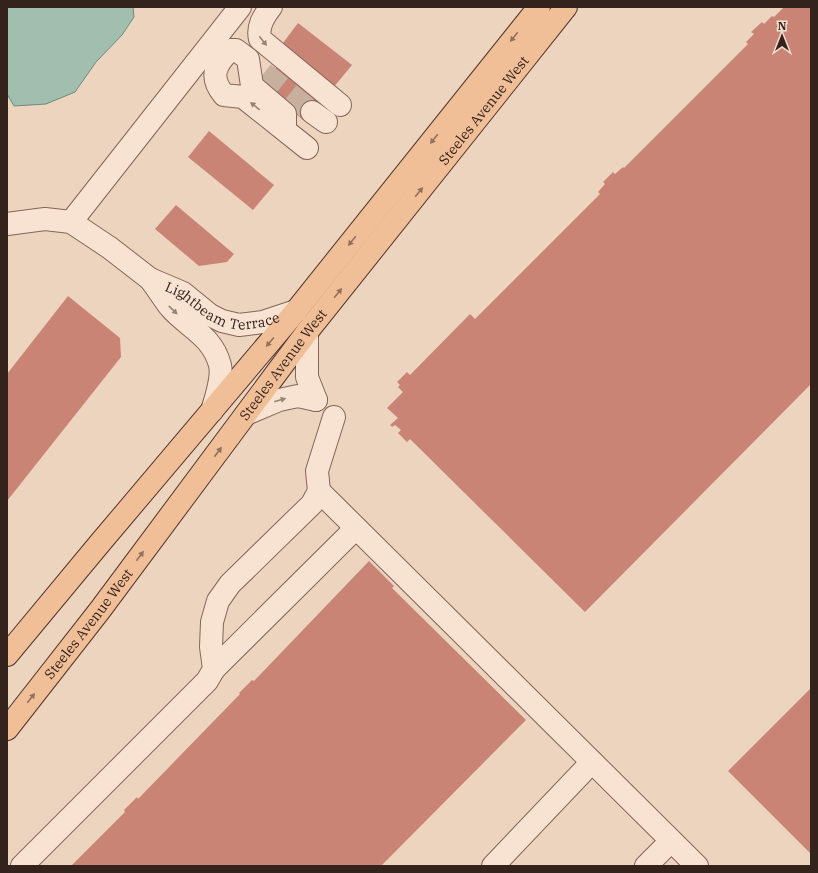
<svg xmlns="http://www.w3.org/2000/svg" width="818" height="873" font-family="'IBM Plex Serif',serif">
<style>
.water{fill:#a2beaf;stroke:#6a8c7b}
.building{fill:#ca8476}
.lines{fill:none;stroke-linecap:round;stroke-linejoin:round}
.minor-tunnel{stroke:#c7b09e;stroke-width:22;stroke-dasharray:22 11;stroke-linecap:butt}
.minor-casing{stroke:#856558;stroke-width:24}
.major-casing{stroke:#52352c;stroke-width:24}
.minor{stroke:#f8e3d2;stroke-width:22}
.major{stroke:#f0be97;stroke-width:22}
.oneway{fill:#92705a}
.oneway2{fill:#968277}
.labels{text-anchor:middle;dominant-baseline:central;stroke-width:3.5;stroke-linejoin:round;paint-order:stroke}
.street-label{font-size:14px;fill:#34221c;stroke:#f4e0ce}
</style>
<rect width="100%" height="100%" fill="#ecd4bf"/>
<polygon class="water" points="7,7 133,7 134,17 122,35 96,62 75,92 46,104 14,106 7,94"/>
<g class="building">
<polygon points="784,7 811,7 811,384 585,612 410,439 407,442 398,433 401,430 395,425 392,427 390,425 398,418 387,408 403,392 398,387 400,385 397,382 407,372 410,375 470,314 475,319 600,194 598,192 605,184 603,182 613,172 615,174 623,167 624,168 748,44 746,42 754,34 751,32 762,22 764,24 772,16 774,17"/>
<polygon points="298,23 352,65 333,88 280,47"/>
<polygon points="277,67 318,102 303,120 262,85"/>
<polygon points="209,131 274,185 253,210 188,157"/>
<polygon points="176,205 234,254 227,262 199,266 155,229"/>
<polygon points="68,296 120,338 121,357 7,501 7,374"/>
<polygon points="369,561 394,586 392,588 526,720 381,866 71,866 125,812 124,810 137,797 138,799 240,694 239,693 252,680 254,681"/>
<polygon points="811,688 811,854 728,771"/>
</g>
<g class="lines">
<polyline class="minor-tunnel" points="264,73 312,112"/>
<defs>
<g id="minor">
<path d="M271,7C263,17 257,27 260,39L340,105"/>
<polyline points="312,112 326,122"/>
<path d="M285,130V114L252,86L248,59L236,50H230C215,65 209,77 224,95L243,97L307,148"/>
<polyline points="71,222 240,7"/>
<path id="s1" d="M7,224L45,219L71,222L110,248L150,279L183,293L210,315L222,321L239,325L263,322L296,311"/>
<path d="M150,279C157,288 163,298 170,307C187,327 212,335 220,365C223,379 216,397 212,411"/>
<polyline points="307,332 307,377 316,400"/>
<polyline points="246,414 279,400 298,396 316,400"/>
<polyline points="319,491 697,866"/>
<polyline points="214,669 356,528"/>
<polyline points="22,866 207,681 214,669 211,647 212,622 218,601 230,584 312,504 319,491 317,471 334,417"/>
<polyline points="493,866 592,762"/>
<polyline points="646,866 671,841"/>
</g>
<g id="major">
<polyline points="7,655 100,543 296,311 539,7"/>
<path id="s2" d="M7,729L100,610L307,332L566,7"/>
</g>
</defs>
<use href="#minor" class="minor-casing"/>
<use href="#major" class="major-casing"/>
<use href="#minor" class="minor"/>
<use href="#major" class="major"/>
</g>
<defs><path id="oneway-solid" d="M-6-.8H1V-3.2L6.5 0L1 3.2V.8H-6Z"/></defs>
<g class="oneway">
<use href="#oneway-solid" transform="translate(514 37) rotate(129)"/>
<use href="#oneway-solid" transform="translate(434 139) rotate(128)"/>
<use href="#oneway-solid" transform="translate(419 192) rotate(-51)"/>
<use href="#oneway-solid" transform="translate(352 241) rotate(129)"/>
<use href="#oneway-solid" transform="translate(338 293) rotate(-51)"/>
<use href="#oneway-solid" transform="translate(270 342) rotate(130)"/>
<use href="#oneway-solid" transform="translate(218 452) rotate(-53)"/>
<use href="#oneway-solid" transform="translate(140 556) rotate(-53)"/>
<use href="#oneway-solid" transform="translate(31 698) rotate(-51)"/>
</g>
<g class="oneway2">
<use href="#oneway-solid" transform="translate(263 41) rotate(52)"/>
<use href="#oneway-solid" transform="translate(255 106) rotate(-141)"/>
<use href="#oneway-solid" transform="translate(173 310) rotate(44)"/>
<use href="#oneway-solid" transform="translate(280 400) rotate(-16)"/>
</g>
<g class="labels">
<g class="street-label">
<text stroke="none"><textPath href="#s2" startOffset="781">Steeles Avenue West</textPath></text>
<text stroke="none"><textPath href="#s1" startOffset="242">Lightbeam Terrace</textPath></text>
<text stroke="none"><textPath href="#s2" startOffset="457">Steeles Avenue West</textPath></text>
<text stroke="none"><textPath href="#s2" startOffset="133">Steeles Avenue West</textPath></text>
</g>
</g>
<rect width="818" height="873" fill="none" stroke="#34221c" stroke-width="16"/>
<g transform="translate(782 36)" stroke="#f4e0ce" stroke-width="3" paint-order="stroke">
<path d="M0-3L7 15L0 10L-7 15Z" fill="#34221c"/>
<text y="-6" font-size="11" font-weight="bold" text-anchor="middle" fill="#34221c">N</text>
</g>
</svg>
